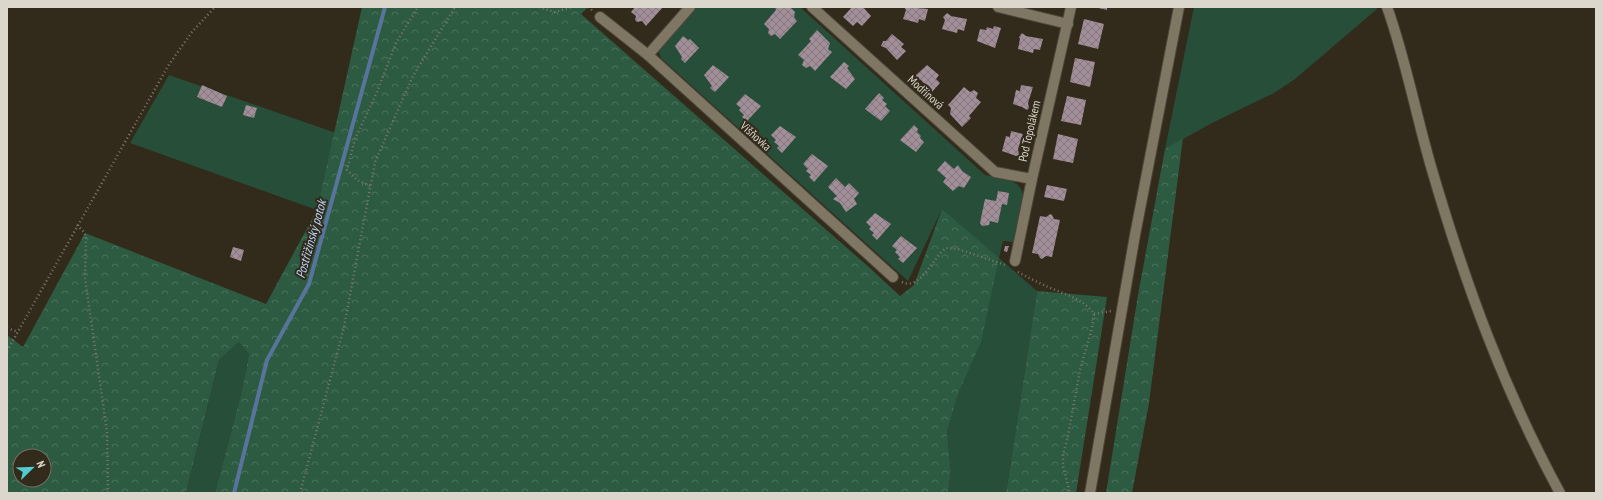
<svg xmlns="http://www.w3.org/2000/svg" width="1603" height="500" font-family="'PT Sans Narrow',sans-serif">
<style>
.green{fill:#274e38}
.forest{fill:url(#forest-crowns);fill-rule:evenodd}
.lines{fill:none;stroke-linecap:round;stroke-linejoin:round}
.stream{stroke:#59749c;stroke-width:4}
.building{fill:url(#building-cross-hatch)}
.minor-casing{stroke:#4c4639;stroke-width:12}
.secondary-casing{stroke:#4c4639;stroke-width:12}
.path{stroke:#7f786b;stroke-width:2.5;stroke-dasharray:1 3;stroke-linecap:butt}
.minor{stroke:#7f7664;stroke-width:10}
.secondary{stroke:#7f7664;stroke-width:10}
.labels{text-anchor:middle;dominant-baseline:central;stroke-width:4;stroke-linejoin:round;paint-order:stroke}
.street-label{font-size:12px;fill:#dcd7cd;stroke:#322a1b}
.water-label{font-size:13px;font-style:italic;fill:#bbd5fb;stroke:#322a1b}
</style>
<defs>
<pattern id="forest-crowns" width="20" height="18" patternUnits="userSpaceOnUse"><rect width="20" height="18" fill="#2c5b41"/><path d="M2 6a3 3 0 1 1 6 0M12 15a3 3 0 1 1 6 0" fill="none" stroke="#4a725b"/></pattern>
<pattern id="building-cross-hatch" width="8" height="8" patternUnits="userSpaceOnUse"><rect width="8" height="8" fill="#a28e99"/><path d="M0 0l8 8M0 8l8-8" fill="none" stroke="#85777e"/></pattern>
</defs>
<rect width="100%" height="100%" fill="#322a1b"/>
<g class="green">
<path d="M695,7H800L985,175C1000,178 1020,178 1023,195L1013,242L1003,241L999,258L1037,291L1006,493H948L951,472L947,432L959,391L942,209L908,281L661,58L659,52L661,46Z"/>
<polygon points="1194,7 1376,7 1377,9 1295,79 1274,93 1214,122 1165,149"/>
<polygon points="169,75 336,133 317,210 130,143"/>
<polygon points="239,342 249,354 241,394 215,493 186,493 219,360"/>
</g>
<g class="forest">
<path d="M362,7H588L581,14L871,269L900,296L914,285L942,209L999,258L981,342L959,391L947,432L951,472L948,493H215L241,394L249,354L239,342L219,360L186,493H7V335L23,347L85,233L266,304L317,210ZM20,456H44V480H20Z"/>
<polygon points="1183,138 1149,403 1132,493 1106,493 1138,295 1165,149"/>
<polygon points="1037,291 1107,297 1076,493 1006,493"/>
</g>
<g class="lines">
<polyline class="stream" points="234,493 267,360 309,284 385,7"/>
</g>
<g class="building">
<polygon points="635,7 663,7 646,26 642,21 637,22 635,20 636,16 631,12"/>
<polygon points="775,7 790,7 795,12 794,17 797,21 780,39 775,34 771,36 768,33 769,29 764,24 776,10"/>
<polygon points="852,7 863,7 871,16 862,26 857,22 853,26 843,17"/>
<polygon points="904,7 928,9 925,21 919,19 918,23 903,19 906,10"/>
<polygon points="1094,7 1107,7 1107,10"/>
<polygon points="947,13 951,16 967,19 964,31 958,29 957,33 942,29 945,20 943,17"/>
<polygon points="1084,19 1104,24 1098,49 1078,44"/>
<polygon points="994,26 1001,28 995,48 977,41 980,29 986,30 987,27 993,29"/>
<polygon points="817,30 830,43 828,49 832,52 815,71 810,66 806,68 802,65 804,60 798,55 811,41 809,39"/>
<polygon points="1022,33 1026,36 1043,39 1040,50 1034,49 1033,53 1018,49 1020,39 1019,37"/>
<polygon points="892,34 904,44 901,47 906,51 897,60 886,48 881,46 883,41 886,41"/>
<polygon points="683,36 688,40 690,39 699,48 685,63 681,59 682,57 675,46"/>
<polygon points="1075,58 1095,62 1090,87 1070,82"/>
<polygon points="844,62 849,66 847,68 855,79 846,89 830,77"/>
<polygon points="713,65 729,77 715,92 710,88 712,86 704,75"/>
<polygon points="927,65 939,75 936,79 940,83 932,92 921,80 916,78 916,75"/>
<polygon points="202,85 227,96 222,107 197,97"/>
<polygon points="1021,85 1033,87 1028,103 1029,108 1027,110 1022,107 1013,104 1016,90 1020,91"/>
<polygon points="964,87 970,92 974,90 978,93 976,98 981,102 969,116 971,118 962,127 950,114 951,108 948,105"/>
<polygon points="879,93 884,98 882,100 887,104 885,106 890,111 881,121 865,109"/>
<polygon points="745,94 761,106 747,121 742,117 744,115 739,110 741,108 736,104"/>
<polygon points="1067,96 1086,100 1081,125 1061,121"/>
<polygon points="246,105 257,108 254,118 243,115"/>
<polygon points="914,125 918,129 917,132 921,136 920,138 924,142 916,152 900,140"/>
<polygon points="780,126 796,137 782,153 777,148 779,146 774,142 776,140 771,135"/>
<polygon points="1011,131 1023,134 1018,149 1019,155 1016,156 1002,151 1006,136 1010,137"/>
<polygon points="1058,134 1078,139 1073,163 1053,159"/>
<polygon points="812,154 828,166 814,182 809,177 811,175 806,171 808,169 803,164"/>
<polygon points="945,161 954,169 958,165 962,171 971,177 964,188 959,186 953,191 943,182 946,178 937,170"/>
<polygon points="836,178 845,187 849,183 859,193 854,199 857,204 846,212 840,203 833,199 837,196 828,187"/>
<polygon points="1047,185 1067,189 1064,201 1044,197"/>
<polygon points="998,191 1009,193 1007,205 1002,204 998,223 990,221 989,225 982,226 980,223 985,199 996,201"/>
<polygon points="875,213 891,224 877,240 872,235 874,233 869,229 871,227 866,222"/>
<polygon points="1050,214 1052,215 1054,219 1060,220 1052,257 1046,256 1042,259 1040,258 1038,254 1032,253 1040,216 1046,217"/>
<polygon points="901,236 917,248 903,263 898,259 900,257 895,252 897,250 892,246"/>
<polygon points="1005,246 1009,246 1007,252 1004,251"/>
<polygon points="233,247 244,250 241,261 230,257"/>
</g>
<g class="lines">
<defs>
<g id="minor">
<polyline points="812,7 995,172 1032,179"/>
<polyline points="998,7 1068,24"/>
<polyline points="600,17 648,55 893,277"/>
<polyline points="648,55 690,7"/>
<polyline points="1015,261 1032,179 1071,7"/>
</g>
<g id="secondary">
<path d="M1387,7C1406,60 1416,116 1432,170C1465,283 1504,390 1560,493"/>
<polyline points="1090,493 1135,235 1179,7"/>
</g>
</defs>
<use href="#minor" class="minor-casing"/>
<use href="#secondary" class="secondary-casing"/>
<g class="path">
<polyline points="539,7 555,12 573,7"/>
<polyline points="588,7 593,11"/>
<polyline points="370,186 357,180 347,170 355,139 377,92 396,43 418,7"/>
<polyline points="77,225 84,232 86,237 85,278 107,432 108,493"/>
<path d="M1018,272C1027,277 1037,282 1046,286C1063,294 1083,298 1094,314L1092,328L1080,370L1067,441L1063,453V466L1070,493"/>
<path d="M902,282C921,291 933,257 946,248L958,249L1005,265"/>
<polyline points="1094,314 1111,311"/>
<polyline points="7,328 18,332"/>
<polyline points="7,351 168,66 192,32 215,7"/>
<polyline points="300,493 344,327 375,162 413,76 455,7"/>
</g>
<use href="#minor" class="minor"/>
<use href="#secondary" class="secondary"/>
</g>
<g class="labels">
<g class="street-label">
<text transform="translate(926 92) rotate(42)">Modřínová</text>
<text transform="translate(1029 131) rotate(-77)">Pod Topolákem</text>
<text transform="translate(756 136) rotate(42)">Višňovka</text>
</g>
<g class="water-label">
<text transform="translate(311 239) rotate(-74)">Postřižínský potok</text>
</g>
</g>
<rect width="1603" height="500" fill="none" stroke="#dcd7cd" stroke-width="16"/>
<g transform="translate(32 468) rotate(67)"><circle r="19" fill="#322a1b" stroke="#766f62"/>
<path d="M0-3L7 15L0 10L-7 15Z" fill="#52cdcf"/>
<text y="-6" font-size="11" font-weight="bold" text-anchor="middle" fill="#dcd7cd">N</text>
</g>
</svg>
